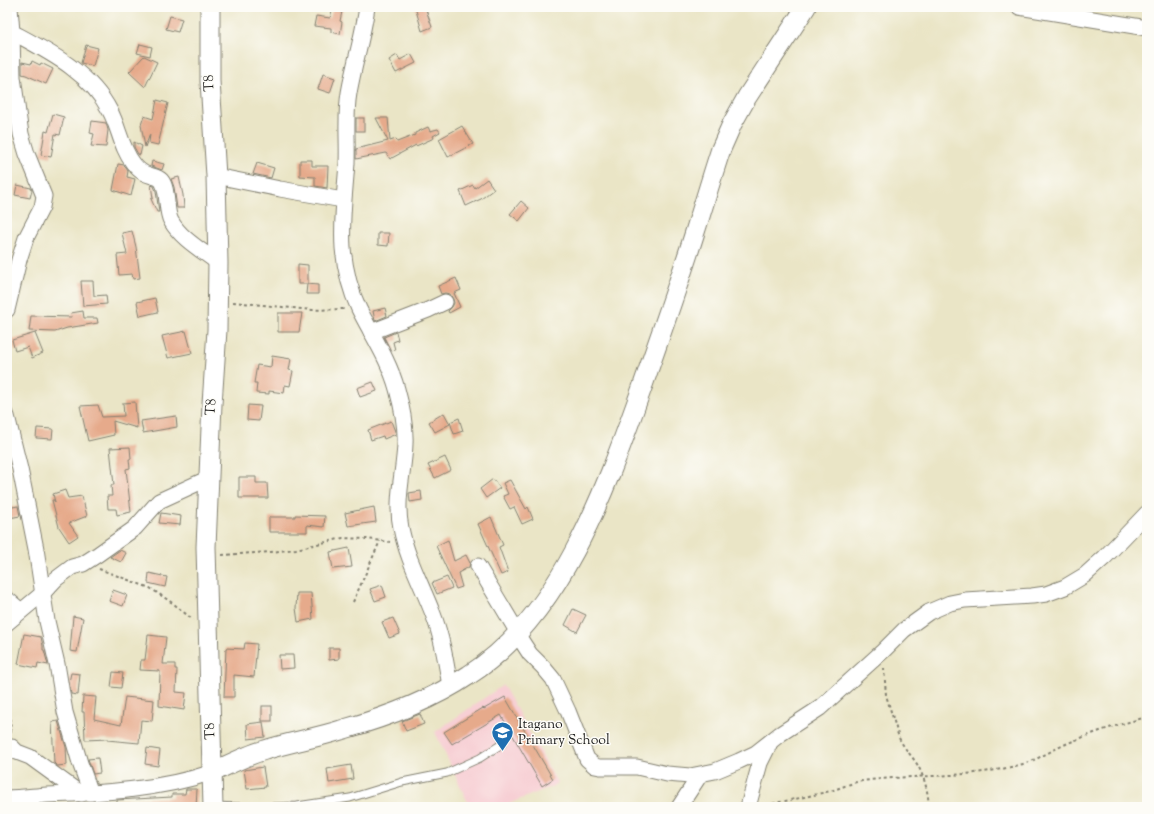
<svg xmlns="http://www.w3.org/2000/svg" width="1154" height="814" font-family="'Sorts Mill Goudy',serif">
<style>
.built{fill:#f7cfd4}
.building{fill:#e6aa8b}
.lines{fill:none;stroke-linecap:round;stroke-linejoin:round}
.service-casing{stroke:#838071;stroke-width:9}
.minor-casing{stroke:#838071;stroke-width:17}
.tertiary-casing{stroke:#838071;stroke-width:21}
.path{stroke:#838071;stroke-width:2;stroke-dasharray:3 3;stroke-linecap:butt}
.service{stroke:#fff;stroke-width:7}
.minor{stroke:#fff;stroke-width:15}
.tertiary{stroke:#fff;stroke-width:19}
.labels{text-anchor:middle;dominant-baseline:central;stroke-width:3;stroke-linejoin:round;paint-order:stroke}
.street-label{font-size:14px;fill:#1c1c1c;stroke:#fdfcf7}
.poi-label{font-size:14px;fill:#1c1c1c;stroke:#fdfcf7;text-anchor:start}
</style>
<rect width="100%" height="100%" fill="#fdfcf7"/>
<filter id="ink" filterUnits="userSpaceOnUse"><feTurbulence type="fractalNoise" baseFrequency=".025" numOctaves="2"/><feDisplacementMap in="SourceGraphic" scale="8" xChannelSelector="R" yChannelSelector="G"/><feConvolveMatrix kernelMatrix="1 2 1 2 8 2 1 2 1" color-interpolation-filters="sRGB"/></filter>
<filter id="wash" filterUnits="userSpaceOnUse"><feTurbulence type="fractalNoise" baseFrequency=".012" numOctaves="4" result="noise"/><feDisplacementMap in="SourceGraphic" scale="16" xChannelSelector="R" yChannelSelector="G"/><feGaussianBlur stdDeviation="0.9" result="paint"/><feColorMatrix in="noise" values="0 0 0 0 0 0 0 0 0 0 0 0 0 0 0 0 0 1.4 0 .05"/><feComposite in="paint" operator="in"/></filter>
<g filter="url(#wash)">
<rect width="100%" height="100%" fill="#eae5c6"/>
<polygon class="built" points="503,685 558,784 501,807 470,807 435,732"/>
<g id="blocks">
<g class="building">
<polygon points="333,7 343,7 340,21 342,22 340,34 331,32 331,28 314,26 316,16 330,18"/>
<polygon points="415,7 425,7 432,27 422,31"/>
<polygon points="170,16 182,19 178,32 166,29"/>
<polygon points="140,44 152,47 150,56 137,53"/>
<polygon points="86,45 98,48 93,66 81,63"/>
<polygon points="411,54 416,63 396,73 389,60 397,55 400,60"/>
<polygon points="144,56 157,62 145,87 129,72"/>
<polygon points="32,61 40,65 41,63 53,69 46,84 26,75 22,74 22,62 31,64"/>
<polygon points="323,74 335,78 330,93 318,89"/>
<polygon points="157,100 168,103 158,145 149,143 150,134 145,147 141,125 144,116 153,119"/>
<polygon points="53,114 64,117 60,135 55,134 51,157 41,155 45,131 48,132"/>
<rect x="356" y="118" width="8" height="13"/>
<polygon points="376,118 388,118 390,141 396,139 397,142 415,135 415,133 428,127 430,131 438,129 440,132 433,136 434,138 416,146 416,145 390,159 386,153 356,159 356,149 388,141"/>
<polygon points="92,121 106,123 108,130 106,147 91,146 94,134 90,133"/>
<polygon points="462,126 473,144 448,157 439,139"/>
<polygon points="134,142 142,146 140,155 138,154 134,147"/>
<polygon points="300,160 312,160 312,166 328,166 327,188 315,186 315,177 300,176"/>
<polygon points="152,161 164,164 162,170 151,166"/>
<polygon points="257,163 274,168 271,178 253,174"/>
<polygon points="118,164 124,165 128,171 127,177 135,179 131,196 113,190"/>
<polygon points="179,177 183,195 184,208 177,208 174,187 171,179"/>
<polygon points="487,179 494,189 481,199 466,206 460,191 473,185 475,188"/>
<polygon points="17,185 31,188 32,190 30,198 15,195"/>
<polygon points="151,185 154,186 156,191 159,212 157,212 151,199 153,198"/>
<polygon points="521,201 529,208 519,221 510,214"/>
<polygon points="132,231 136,247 140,278 133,279 132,274 119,275 117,255 127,254 122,233"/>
<polygon points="378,233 389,233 388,246 378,245"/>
<polygon points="298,264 308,265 308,284 298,284"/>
<polygon points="456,278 461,290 454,293 460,307 449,313 448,311 452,307 454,303 453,299 450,294 445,293 441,294 438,286"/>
<polygon points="81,281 93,281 94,296 106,295 107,304 83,306"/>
<polygon points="307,284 318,285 318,294 306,294"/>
<polygon points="155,298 158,312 140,316 137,302"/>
<polygon points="385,308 387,316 375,321 373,311"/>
<polygon points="83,311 84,318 97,318 98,323 67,328 55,332 29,331 31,316 72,317 71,313"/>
<polygon points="278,313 302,313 299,332 278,332"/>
<polygon points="186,331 192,353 168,358 162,336"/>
<polygon points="396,332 398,340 393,342 395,350 391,351 384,337"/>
<polygon points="35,333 43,353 32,358 28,347 15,351 12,340"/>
<polygon points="272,356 291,359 289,370 293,371 290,386 285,385 284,393 269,391 269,394 256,393 257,383 254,383 257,365 271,367"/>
<polygon points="373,382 377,391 360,397 357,388"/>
<polygon points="135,402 137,428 113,421 114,435 88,441 80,406 98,405 102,417 124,416 123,403"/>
<polygon points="248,405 261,406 259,421 247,420"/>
<polygon points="444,413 450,424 435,432 429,422"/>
<polygon points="176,416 177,427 143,433 141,421"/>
<polygon points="459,418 463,431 454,434 450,422"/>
<polygon points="391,421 396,434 384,439 383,436 371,440 368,430"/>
<polygon points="37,428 53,429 52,439 36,438"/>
<polygon points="130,447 131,459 129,459 130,468 126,469 131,512 117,515 116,509 108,509 107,496 112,496 111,485 114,485 110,448"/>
<polygon points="445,457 451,470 435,478 428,465"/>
<polygon points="239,477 256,477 256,483 267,483 268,498 239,498"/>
<polygon points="493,479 500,488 486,498 480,489"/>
<polygon points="510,480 526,509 528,507 533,519 522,524 514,507 510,509 503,496 508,494 503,483"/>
<polygon points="65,490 68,498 82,496 87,516 69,523 78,536 69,542 59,527 52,500 54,500 55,502 53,494"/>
<polygon points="421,491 422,500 410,502 409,493"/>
<polygon points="18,506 20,516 9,518 7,508"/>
<polygon points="374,507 376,522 348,526 345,513"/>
<polygon points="161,513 181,516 180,525 159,523"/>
<polygon points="295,515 325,516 324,527 307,525 307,532 269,532 269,517 295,517"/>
<polygon points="491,517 503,545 499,547 508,572 501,575 478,524"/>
<polygon points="448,540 454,561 466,555 470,563 469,567 458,573 462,587 456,589 436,546"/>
<polygon points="349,548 352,567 333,569 330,552"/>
<polygon points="120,550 126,553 121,562 110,557"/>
<polygon points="149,573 167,577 165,587 148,583"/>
<polygon points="447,577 452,588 437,594 432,583"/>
<polygon points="382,585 386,597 375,601 370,589"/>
<polygon points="113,590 127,595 123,606 109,601"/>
<polygon points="297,593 311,593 313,619 298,622 296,608"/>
<polygon points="573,609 586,615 577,632 565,625"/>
<polygon points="73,616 83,618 77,652 70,651"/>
<polygon points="393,618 400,634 389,638 382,622"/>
<polygon points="24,634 41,637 43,646 43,650 44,650 48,665 38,663 37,668 18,664"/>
<polygon points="148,635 166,637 163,664 175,664 175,669 177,669 176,692 186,693 184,710 159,706 160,671 140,670 141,660 145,660"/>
<polygon points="245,643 257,644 254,677 234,675 234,697 224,697 226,648 244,649"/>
<polygon points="329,648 339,648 339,659 329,660"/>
<polygon points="279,655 293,655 294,668 280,669"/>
<polygon points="113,672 123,673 121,688 111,687"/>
<polygon points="71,673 80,674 78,695 71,694 69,682"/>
<polygon points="83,696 96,697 94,719 121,725 125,697 154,700 152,721 141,720 139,743 107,740 108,739 85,740 84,712 82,712"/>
<polygon points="505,697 553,779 542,786 501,715 452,744 444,732 483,708 484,709"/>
<rect x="262" y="706" width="10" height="15"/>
<polygon points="420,714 424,724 406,731 402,721"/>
<polygon points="58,721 66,747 67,765 57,766 54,763 52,722"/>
<polygon points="263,722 265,737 248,739 247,724"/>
<polygon points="147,748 160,750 158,766 145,764"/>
<polygon points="98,758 100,773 93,774 88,759"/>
<polygon points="351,765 353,779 329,783 327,769"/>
<polygon points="263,767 266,787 247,789 244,770"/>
<polygon points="186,789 197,789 196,807 117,807 117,800 172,797 172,794 185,794"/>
</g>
</g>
</g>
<g filter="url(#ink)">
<use href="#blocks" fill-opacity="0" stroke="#838071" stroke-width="1"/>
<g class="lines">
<defs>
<g id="service">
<polyline points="213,806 241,807"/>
<polyline points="272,807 297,806 350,798 402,782 447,773 480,758 502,744"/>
</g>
<g id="minor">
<path d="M367,7C363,36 354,64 349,93C345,116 348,140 347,163C345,192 341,219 343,248C345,269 350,290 359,309C372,335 389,360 397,389C402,407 406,425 405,444C404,472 395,500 401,528C407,559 422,585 433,614C442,637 446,662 450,686"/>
<polyline points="1019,7 1147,28"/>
<path d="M12,32C49,52 90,72 110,111C119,127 121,148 133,163C136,167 140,171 144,173C149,176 157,176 161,180C169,189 165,210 171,221C181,239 203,251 218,263"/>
<polyline points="216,176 280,189 343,200"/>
<polyline points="7,310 19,260 26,238 42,207 44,196 27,154 21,134 13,77 12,32 10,7"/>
<polyline points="371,332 428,310 445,302"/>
<polyline points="7,416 20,469 36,549 47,621 57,664 65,712 80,763 91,793"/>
<polyline points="478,566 518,633"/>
<polyline points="7,599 21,611"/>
<polyline points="7,623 43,593 56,579 72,567 83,564 97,555 135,528 159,501 209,478"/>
<polyline points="517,634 530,654 543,667 553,679 568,711 587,759 595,766 600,767 637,767 667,774 690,776 715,771 739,761 756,753 780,734 820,708 883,651 904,630 929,612 950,603 965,600 1032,596 1046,594 1065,587 1085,575 1105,557 1147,513"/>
<polyline points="12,747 17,752 30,757 81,794"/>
<path d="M7,798C20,798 33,796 47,795C102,793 160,790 213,772"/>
<polyline points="679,807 700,775"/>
<polyline points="748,807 760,763 769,745"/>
</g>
<g id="tertiary">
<polyline points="210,7 210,81 216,176 218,263 217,330 212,404 206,547 213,807"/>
<path d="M213,772C230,764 247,755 265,750C290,742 316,738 341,730C384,718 432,700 469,675C563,615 607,485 643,385C661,334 679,283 695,232C704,204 712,176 721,149L732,124L747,97L806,7"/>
</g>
</defs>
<use href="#service" class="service-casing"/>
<use href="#minor" class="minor-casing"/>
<use href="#tertiary" class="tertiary-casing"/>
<g class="path">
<polyline points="233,302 312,310 344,309"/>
<polyline points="222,555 271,552 296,549 343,538 367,539 390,542"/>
<polyline points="99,569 150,588 174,604 193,620"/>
<polyline points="353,602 380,541"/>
<path d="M884,668L886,695L899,738C904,748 911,755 917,764C925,778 928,792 929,807"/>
<polyline points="7,706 10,718 11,734"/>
<path d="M761,806C784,801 807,797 830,791C841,788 850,783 862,781C914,774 967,779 1019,765C1036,761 1050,751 1066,744C1092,733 1120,724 1147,717"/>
</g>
<use href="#service" class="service"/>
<use href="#minor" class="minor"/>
<use href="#tertiary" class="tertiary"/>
</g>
</g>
<defs>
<symbol id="school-pin" viewBox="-11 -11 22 30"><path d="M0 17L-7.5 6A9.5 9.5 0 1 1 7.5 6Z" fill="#1f6fb2" stroke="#fdfcf7"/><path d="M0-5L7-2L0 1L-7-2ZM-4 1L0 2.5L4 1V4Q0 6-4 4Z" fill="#fff"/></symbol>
</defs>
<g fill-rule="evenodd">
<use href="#school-pin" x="490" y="720" width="25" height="34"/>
</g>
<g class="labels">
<g class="street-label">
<text transform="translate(210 83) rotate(-93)">T8</text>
<text transform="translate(212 407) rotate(-87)">T8</text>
<text transform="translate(211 731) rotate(-93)">T8</text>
</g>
<g class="poi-label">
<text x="518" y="725">Itagano<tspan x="518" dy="16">Primary School</tspan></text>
</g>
</g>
<rect width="1154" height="814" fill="none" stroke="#fdfcf7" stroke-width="24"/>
</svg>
